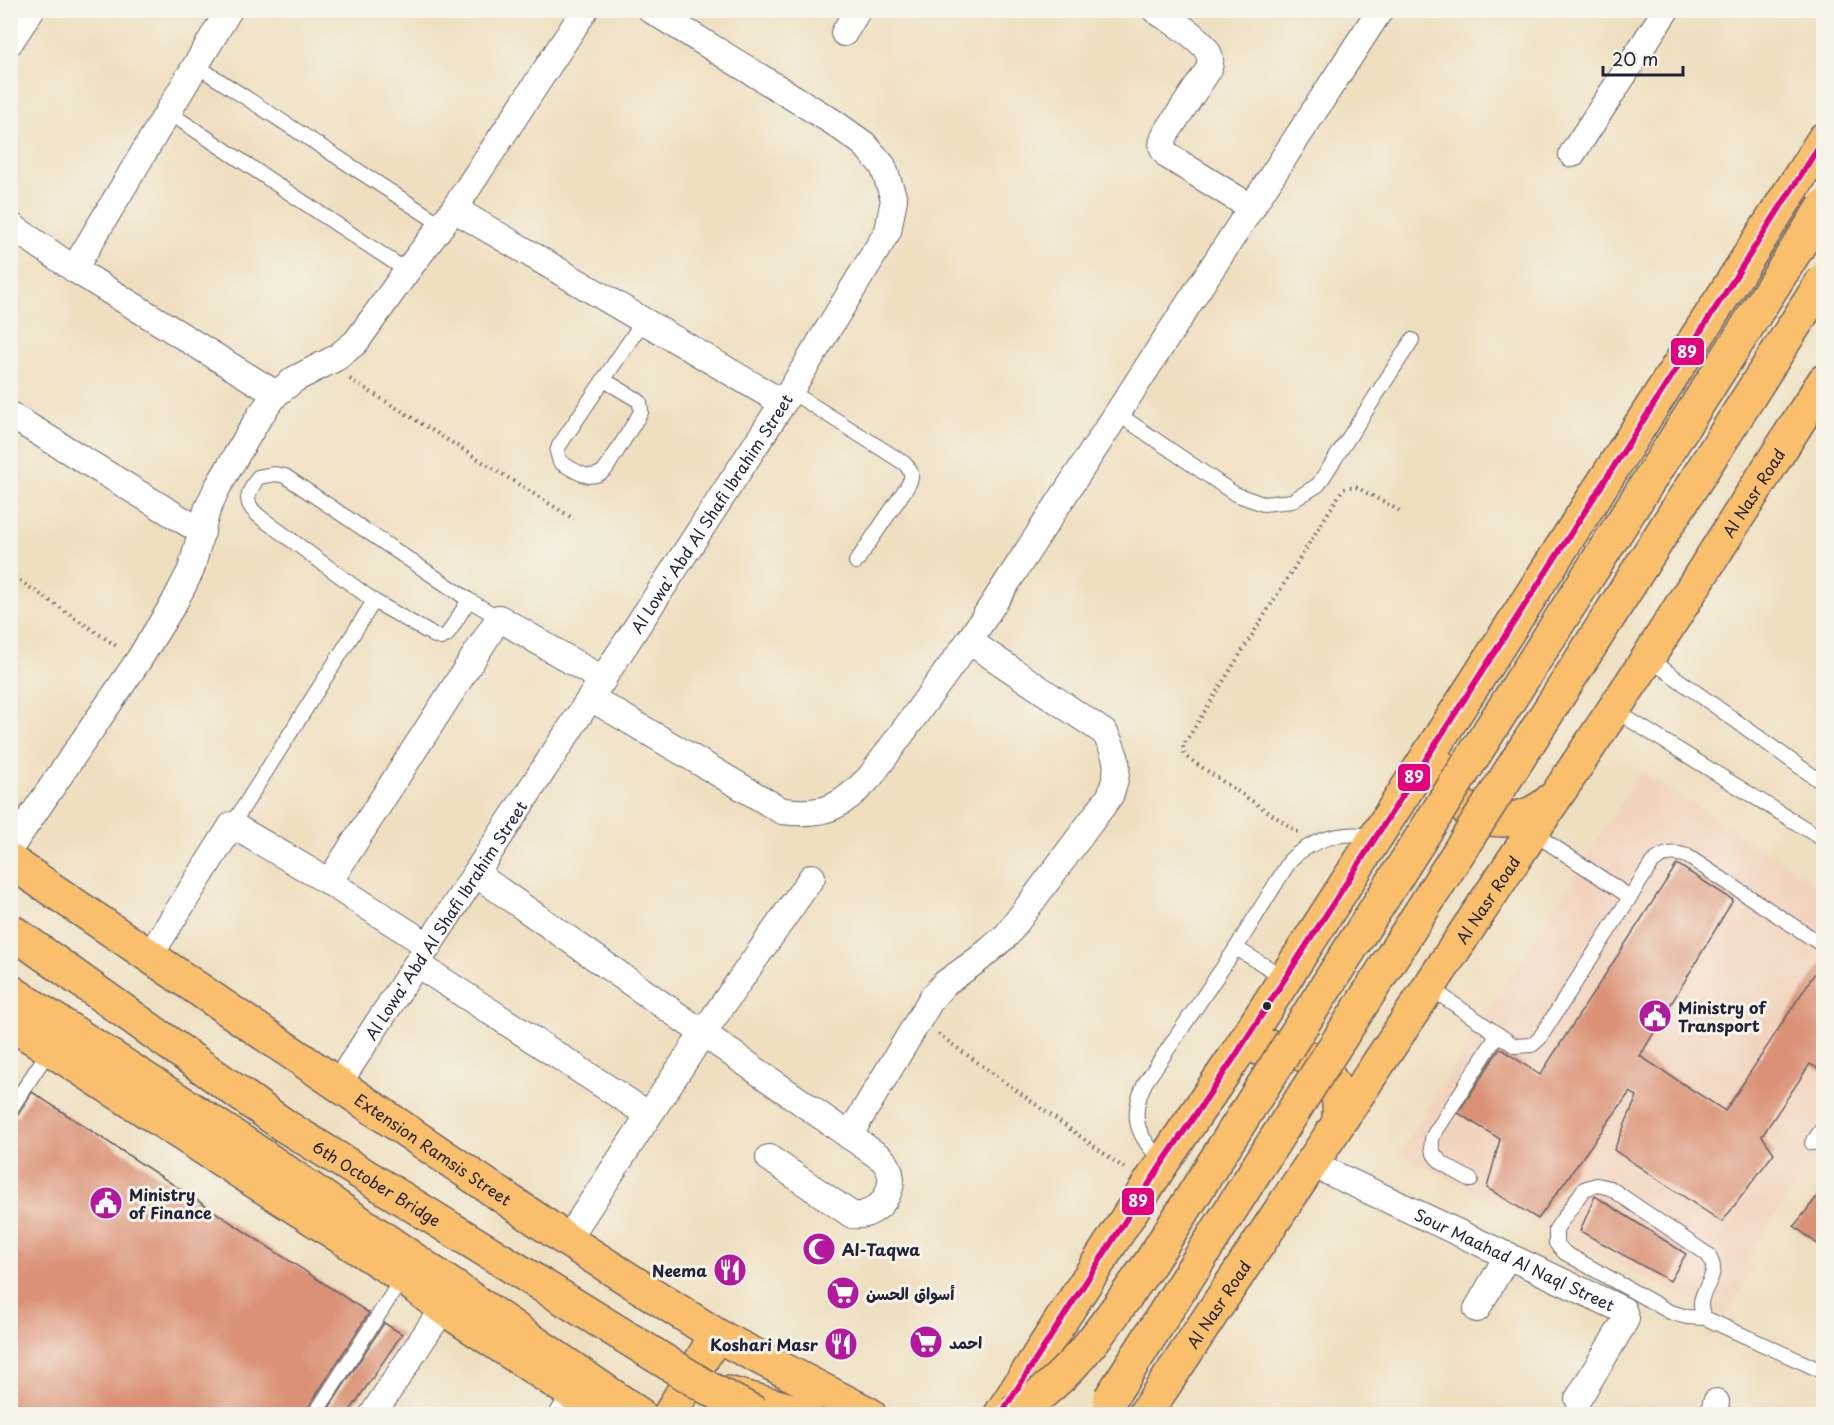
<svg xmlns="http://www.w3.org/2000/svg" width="1834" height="1425" font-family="'Playpen Sans','Playpen Sans Arabic',sans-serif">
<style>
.built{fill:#f2d4be}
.building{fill:#da9175}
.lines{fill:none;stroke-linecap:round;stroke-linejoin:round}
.service-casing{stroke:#696469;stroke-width:16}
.minor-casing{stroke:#696469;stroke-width:28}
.primary-casing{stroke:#696469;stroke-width:36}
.trunk-casing{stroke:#696469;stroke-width:36}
.motorway-casing{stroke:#696469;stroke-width:36}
.path{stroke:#696469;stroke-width:4;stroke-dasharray:1.5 4.5;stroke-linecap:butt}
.service{stroke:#fff;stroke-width:14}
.minor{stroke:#fff;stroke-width:26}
.primary{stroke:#f9bf6d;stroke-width:33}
.trunk{stroke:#f9bf6d;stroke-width:33}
.motorway{stroke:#f9bf6d;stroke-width:33}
.motorway-bridge-casing{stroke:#696469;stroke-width:36;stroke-linecap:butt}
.motorway-bridge{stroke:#f9bf6d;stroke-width:33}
.bus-1-casing{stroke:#f7f3e8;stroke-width:10}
.bus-1{stroke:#e5007d;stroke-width:6}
.bus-dot{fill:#22223b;stroke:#f7f3e8;stroke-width:2}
.labels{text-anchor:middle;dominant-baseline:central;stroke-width:6;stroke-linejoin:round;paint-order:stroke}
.street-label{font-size:16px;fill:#22223b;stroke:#f7f3e8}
.poi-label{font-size:16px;font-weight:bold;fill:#22223b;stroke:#f7f3e8;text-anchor:start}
.line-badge{stroke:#f7f3e8;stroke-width:2}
.badge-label{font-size:16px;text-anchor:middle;font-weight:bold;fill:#fff}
</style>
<rect width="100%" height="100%" fill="#f7f3e8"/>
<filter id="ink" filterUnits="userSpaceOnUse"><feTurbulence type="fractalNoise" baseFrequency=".0167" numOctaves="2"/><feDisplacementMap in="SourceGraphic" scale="12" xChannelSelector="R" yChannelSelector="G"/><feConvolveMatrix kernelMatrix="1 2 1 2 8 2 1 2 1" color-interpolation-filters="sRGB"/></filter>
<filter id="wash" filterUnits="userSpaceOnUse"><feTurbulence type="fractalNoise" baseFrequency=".008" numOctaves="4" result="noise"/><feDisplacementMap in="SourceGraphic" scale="24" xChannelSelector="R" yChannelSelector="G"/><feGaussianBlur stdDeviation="1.35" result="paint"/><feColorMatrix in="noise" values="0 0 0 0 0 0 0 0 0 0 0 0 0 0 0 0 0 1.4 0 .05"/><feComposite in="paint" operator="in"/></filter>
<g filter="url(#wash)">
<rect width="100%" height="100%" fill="#eedfbf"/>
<polygon class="built" points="1641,771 1823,888 1823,1144 1745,1262 1753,1269 1725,1317 1399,1154"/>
<g id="blocks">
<g class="building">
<polygon points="1677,864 1733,900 1640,1056 1725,1111 1824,959 1824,1072 1810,1064 1762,1136 1774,1153 1722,1222 1614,1150 1637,1096 1630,1092 1538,1219 1487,1188 1500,1139 1458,1113 1500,1048 1540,1075"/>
<polygon points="32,1092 369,1313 307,1409 306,1414 10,1414 10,1119 18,1115"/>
<polygon points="1824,1188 1824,1249 1794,1226"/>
<polygon points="1595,1196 1686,1254 1670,1281 1580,1231"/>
<polygon points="384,1323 402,1334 348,1414 325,1414"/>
</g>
</g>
</g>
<g filter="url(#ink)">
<use href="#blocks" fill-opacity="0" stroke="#696469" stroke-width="1.5"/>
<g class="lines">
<defs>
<g id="service">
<polyline points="197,66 442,225"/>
<polyline points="168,112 407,271"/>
<path d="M604,380L636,399L640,402L641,412L606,469C590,484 576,471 560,462L557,452L559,446L643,321"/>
<path d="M790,391L904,463C913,472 913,477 907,487L856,562"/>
<polyline points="1118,414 1235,494 1263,504 1292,501 1318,485 1412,340"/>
<path d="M469,600L447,635L441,638L435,636L374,601L260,517C242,502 247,495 258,477L275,474L285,476L469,600L499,618"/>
<polyline points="1648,658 1824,784"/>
<polyline points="1614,710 1824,840"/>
<polyline points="232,825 374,601"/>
<polyline points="1532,832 1630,897"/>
<polyline points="1236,948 1285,978"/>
<path d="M1429,987L1515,1046L1532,1045L1539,1039L1652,863C1664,853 1672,851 1687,856L1824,946"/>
<polyline points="10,1110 50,1049"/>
<polyline points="1812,1143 1824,1126"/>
<path d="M1163,1162C1138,1137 1128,1118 1145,1083L1236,948L1291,859C1316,837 1343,831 1374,836"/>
<path d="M1471,1180C1453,1169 1425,1160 1433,1136L1498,1034"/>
<path d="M1705,1318C1689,1292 1727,1278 1707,1254L1610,1188L1597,1185L1584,1189L1556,1229V1243L1565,1253L1670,1312L1687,1317L1705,1318L1824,1372"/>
<polyline points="315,1414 403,1277"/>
</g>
<g id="minor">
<path d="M1155,10C1169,20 1209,41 1210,59C1211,62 1209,65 1209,69L1167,132C1161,142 1160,147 1168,156L1252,208"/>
<polyline points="844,33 858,10"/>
<polyline points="10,42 31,10"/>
<polyline points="1572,154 1666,10"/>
<polyline points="454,209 783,403"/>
<polyline points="10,225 74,269 276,394"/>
<polyline points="74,269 229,10"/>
<polyline points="10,415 202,532"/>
<path d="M591,698L782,811C825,816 840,808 870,777L969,641L1380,10"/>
<polyline points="10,848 138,661 174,603 191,570 207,510 217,488 259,417 276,394 295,379 336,358 356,342 407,271 454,209 585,10"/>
<path d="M476,874L881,1158C905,1180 881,1219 852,1215L769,1158"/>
<polyline points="329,882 499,618 603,680"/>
<polyline points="150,955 232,825 329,882 429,946"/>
<polyline points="417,964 649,1115"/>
<path id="s1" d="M338,1084L783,403L888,231L894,199L883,166L864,144L833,122L651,10"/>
<path d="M849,1136L932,998L944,984L979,959L1007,935L1110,796C1120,768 1119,760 1105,733L969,641"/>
<path id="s2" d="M1312,1164L1623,1310L1626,1319L1624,1323L1578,1399"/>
<polyline points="567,1240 703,1033 812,877"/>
<polyline points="1477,1309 1508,1255"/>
<polyline points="373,1414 443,1308"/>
<polyline points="563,1414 576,1395"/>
<polyline points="1714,1414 1716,1402"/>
</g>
<g id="primary">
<path id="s3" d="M10,861L567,1240L716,1335L869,1414"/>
<polyline points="10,1023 403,1277 443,1308 604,1414"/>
<polyline points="670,1414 716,1335"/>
</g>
<g id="trunk">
<path d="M1441,767C1450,822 1512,836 1551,800"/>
<path d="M1258,1048C1295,1044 1327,1060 1338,1098C1340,1105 1339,1113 1339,1121"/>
<polyline points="1001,1414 1163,1162 1234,1058 1824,139"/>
<path id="s4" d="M1145,1414L1648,658L1824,381"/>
</g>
<g id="motorway">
<polyline points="10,991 244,1143 639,1414"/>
<polyline points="727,1393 806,1414"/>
</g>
</defs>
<use href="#service" class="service-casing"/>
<use href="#minor" class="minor-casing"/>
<use href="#primary" class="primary-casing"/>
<use href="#trunk" class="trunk-casing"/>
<use href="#motorway" class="motorway-casing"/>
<g class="path">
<polyline points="350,379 574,519"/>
<polyline points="10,574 118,647"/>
<polyline points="1298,832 1188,758 1184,753 1183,746 1343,489 1349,487 1356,487 1400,511"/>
<polyline points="938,1034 1124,1168"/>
</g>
<use href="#service" class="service"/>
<use href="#minor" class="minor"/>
<use href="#primary" class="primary"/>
<use href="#trunk" class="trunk"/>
<use href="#motorway" class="motorway"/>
<defs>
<g id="motorway-bridge">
<path id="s5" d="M10,930L285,1126L708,1388L757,1414"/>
<polyline points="1110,1399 1824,279"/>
<path d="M1010,1414C1071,1382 1110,1317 1150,1263L1824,206"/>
</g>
</defs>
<use href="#motorway-bridge" class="motorway-bridge-casing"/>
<use href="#motorway-bridge" class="motorway-bridge"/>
<defs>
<polyline id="bus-1" points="1001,1414 1163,1162 1234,1058 1824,139"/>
</defs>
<use href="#bus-1" class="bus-1-casing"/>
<use href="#bus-1" class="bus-1"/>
</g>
</g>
<defs>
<symbol id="civic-disc" viewBox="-11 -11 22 22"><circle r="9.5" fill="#b5179e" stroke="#f7f3e8"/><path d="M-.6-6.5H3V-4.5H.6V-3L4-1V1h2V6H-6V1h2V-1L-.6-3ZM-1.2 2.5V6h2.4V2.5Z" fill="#fff"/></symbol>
<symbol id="mosque-disc" viewBox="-11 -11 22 22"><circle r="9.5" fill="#b5179e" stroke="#f7f3e8"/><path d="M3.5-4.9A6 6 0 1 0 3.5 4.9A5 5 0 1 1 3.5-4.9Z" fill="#fff"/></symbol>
<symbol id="restaurant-disc" viewBox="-11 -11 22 22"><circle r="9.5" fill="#b5179e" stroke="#f7f3e8"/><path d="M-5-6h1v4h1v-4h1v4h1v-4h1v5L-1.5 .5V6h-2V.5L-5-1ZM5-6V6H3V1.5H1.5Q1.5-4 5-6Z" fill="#fff"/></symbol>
<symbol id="supermarket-disc" viewBox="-11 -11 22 22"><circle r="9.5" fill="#b5179e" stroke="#f7f3e8"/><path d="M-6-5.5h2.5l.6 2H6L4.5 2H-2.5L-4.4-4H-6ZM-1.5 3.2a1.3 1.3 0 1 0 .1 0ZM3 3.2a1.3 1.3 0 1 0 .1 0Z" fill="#fff"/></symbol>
</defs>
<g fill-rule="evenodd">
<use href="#civic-disc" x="1636" y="997" width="38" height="38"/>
<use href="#civic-disc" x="87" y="1184" width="38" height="38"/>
<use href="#mosque-disc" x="800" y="1230" width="38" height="38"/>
<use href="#restaurant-disc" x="711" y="1251" width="38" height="38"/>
<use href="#supermarket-disc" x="824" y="1274" width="38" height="38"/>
<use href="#supermarket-disc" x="907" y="1323" width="38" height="38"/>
<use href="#restaurant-disc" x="822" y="1325" width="38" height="38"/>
</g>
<circle class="bus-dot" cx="1267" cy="1006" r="5"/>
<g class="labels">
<g class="street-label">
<text stroke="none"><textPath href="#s4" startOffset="1104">Al Nasr Road</textPath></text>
<text stroke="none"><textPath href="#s1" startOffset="682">Al Lowa' Abd Al Shafi Ibrahim Street</textPath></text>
<text stroke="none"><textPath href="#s4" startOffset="618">Al Nasr Road</textPath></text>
<text stroke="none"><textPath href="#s1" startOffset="196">Al Lowa' Abd Al Shafi Ibrahim Street</textPath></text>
<text stroke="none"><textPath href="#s3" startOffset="512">Extension Ramsis Street</textPath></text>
<text stroke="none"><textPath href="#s5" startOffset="446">6th October Bridge</textPath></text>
<text stroke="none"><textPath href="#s2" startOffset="224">Sour Maahad Al Naql Street</textPath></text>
<text stroke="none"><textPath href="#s4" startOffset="132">Al Nasr Road</textPath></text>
</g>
<g class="poi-label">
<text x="1678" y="1007">Ministry of<tspan x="1678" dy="18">Transport</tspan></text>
<text x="129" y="1194">Ministry<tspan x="129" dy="18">of Finance</tspan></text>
<text x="842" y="1249">Al-Taqwa</text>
<text x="707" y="1270" text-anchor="end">Neema</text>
<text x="866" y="1293">أسواق الحسن</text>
<text x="949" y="1342">احمد</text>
<text x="818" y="1344" text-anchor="end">Koshari Masr</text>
</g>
</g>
<g class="line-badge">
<rect x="1670" y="337" width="35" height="29" rx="6" fill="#e5007d"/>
<rect x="1397" y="763" width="34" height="29" rx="6" fill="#e5007d"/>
<rect x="1121" y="1187" width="34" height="29" rx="6" fill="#e5007d"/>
</g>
<g class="badge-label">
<text x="1687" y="358">89</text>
<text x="1414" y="783">89</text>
<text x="1138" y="1207">89</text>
</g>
<rect width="1834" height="1425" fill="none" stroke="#f7f3e8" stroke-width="36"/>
<path d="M1603 66v9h80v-9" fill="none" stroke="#22223b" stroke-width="3"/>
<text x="1612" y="66" font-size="18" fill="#22223b" stroke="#f7f3e8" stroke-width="4.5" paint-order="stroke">20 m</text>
</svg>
